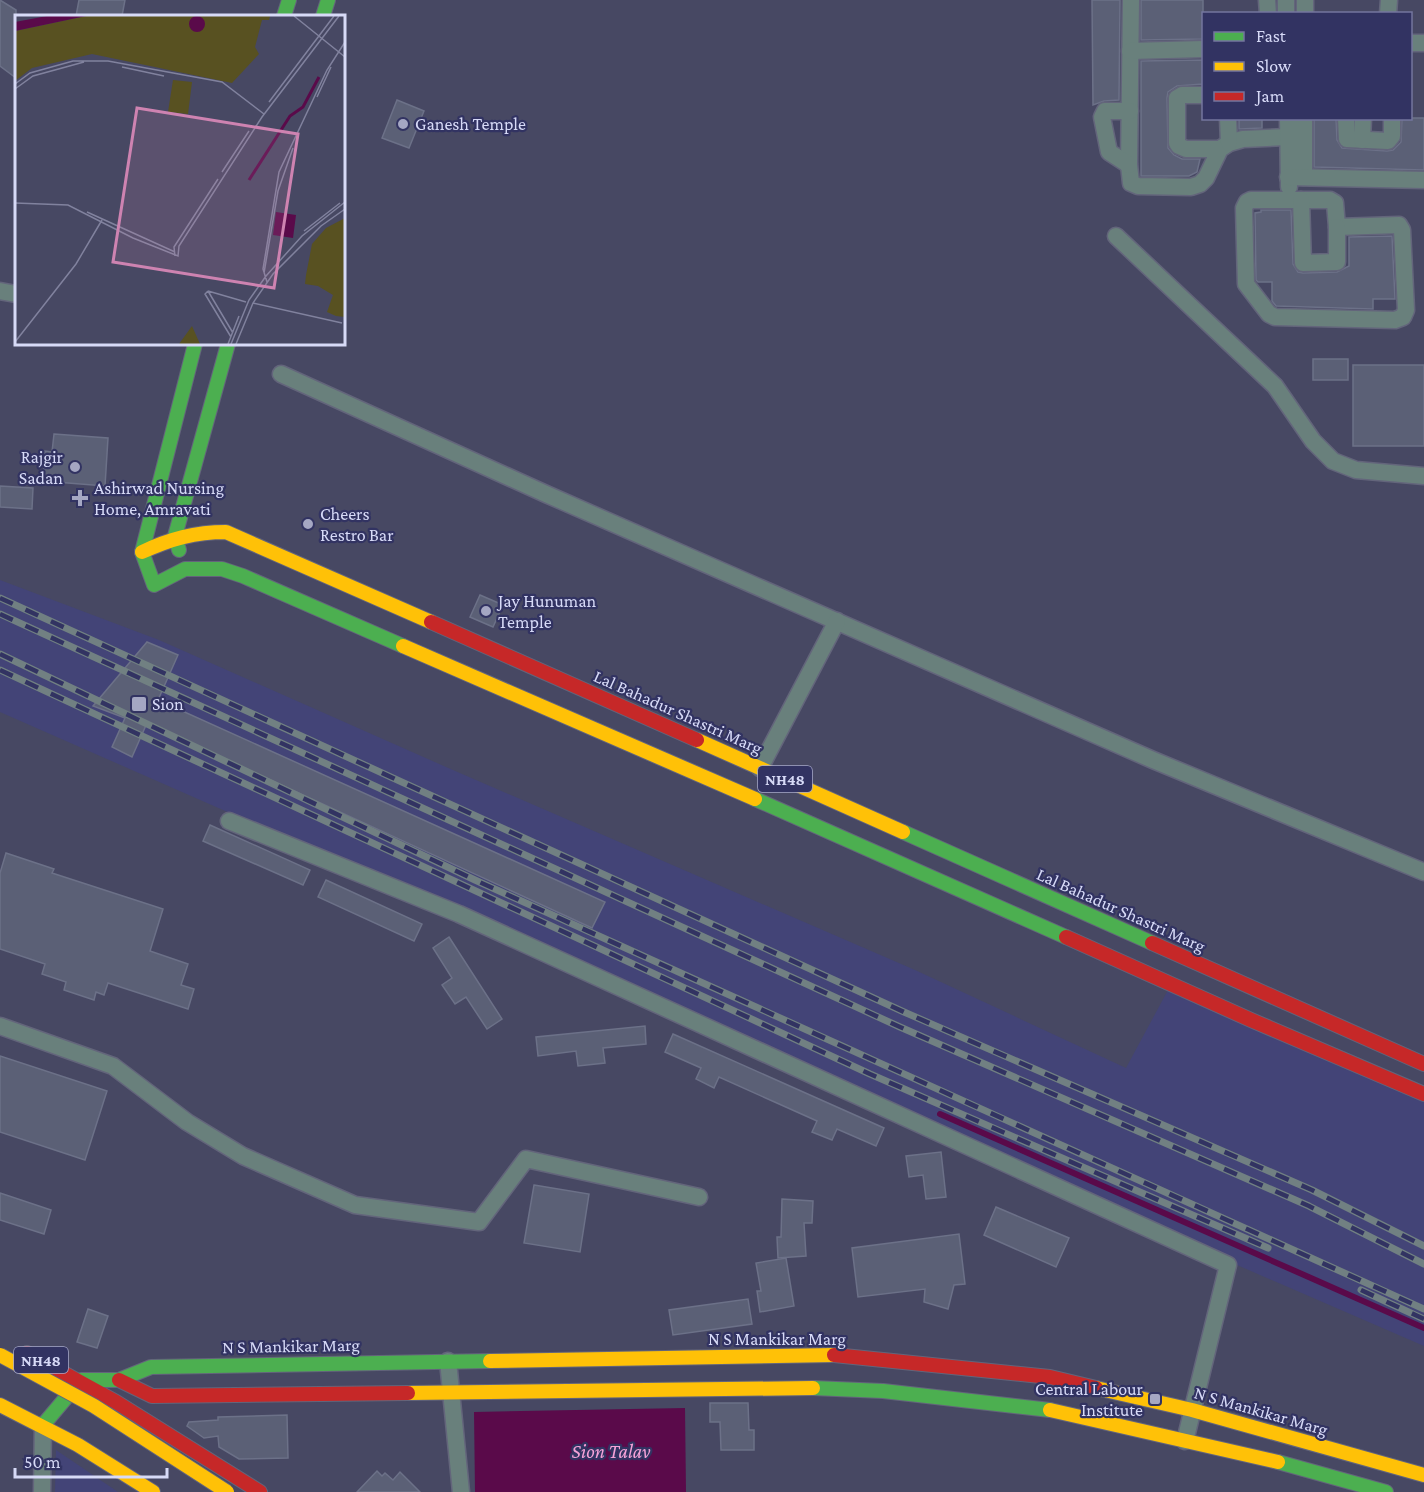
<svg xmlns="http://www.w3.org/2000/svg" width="1424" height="1492" font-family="'Crimson Pro',serif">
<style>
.built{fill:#434477}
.water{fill:#5a0a4a}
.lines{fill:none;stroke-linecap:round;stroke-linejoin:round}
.stream{stroke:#5a0a4a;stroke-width:6}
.building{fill:#5b6076;stroke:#6c7188;stroke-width:1.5}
.street-casing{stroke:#63657b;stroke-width:19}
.fast-casing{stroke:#63657b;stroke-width:16}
.slow-casing{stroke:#63657b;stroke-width:16}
.jam-casing{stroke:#63657b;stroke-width:16}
.street{stroke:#69807c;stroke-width:16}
.fast{stroke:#4caf50;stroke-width:14}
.slow{stroke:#ffc107;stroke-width:14}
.jam{stroke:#c62828;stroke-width:14}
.rail-casing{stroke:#718082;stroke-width:7}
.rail{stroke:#323362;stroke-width:4.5;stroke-dasharray:14;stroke-linecap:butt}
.slow-bridge-casing{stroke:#63657b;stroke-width:16;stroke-linecap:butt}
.slow-bridge{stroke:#ffc107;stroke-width:14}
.poi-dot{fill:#a5a7c3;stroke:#323362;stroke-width:2}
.labels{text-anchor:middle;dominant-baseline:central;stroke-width:4.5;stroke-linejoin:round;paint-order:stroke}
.shield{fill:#323362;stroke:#a6a8ca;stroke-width:1.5}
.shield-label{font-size:16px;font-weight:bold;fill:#d7daf7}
.poi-label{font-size:18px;fill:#d7daf7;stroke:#323362;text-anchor:start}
.street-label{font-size:18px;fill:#d7daf7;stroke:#323362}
.water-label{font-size:20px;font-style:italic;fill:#f5a2d8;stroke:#323362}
.inset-river{fill:none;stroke:#5a0a4a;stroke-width:3}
.inset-road{fill:none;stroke:#81829e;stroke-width:1.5}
.view{fill:#ce83b1;fill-opacity:0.15;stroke:#ce83b1;stroke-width:3}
.inset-edge{fill:none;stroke:#d7daf7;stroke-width:3}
</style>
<rect width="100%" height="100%" fill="#474863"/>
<g class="built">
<polygon points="0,580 159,640 446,767 915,970 1126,1068 1168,990 1424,1101 1424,1346 907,1122 430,901 0,712"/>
<polygon points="56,1450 118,1492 55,1492"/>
</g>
<polygon class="water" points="685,1408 686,1492 475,1492 474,1412"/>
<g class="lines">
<polyline class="stream" points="940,1114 1424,1328"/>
</g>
<g class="building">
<polygon points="0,0 16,10 16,78 0,66"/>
<polygon points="79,0 125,0 122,16 76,16"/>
<polygon points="1092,0 1120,0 1119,100 1104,101 1093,105"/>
<polygon points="1141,0 1203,0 1203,39 1141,40"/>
<polygon points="1203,60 1203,84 1177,86 1168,92 1167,98 1168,148 1174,155 1182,159 1200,159 1197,172 1189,176 1141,176 1141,61"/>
<polygon points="397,100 424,111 409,148 382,138"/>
<polygon points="1239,118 1262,118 1262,128 1239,129"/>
<polygon points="1314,118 1336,118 1337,140 1342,148 1387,151 1393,150 1401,142 1402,118 1424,118 1424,170 1314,167"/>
<polygon points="1261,210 1291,210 1293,264 1298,272 1303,273 1337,272 1349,266 1349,237 1392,236 1395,299 1373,299 1373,309 1276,306 1272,301 1272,282 1258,282 1256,280 1255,213 1261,212"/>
<rect x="1313" y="359" width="35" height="21"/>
<rect x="1353" y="365" width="71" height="81"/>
<polygon points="54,434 108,438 105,486 43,481 45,451 52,452"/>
<polygon points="0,486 33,488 32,509 0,507"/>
<polygon points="480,595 503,605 493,627 470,617"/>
<polygon points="147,642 178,655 158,700 605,902 592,928 147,723 132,757 112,747 125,718 93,706"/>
<polygon points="210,825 310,870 303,885 203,841"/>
<polygon points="6,853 54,869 52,873 163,909 150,951 188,964 181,985 194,989 188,1009 108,983 104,995 96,992 94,1000 64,990 66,982 42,974 45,964 0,949 0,873"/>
<polygon points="326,880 422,924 414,941 318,897"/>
<polygon points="449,937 502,1019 487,1029 466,997 455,1004 442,985 452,978 433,948"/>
<polygon points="645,1026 646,1044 603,1048 605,1063 578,1066 576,1051 538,1056 536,1037"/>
<polygon points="673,1034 884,1128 876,1146 837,1129 832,1140 812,1132 817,1121 719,1077 714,1088 696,1079 701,1068 665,1052"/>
<polygon points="0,1056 107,1091 85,1160 0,1132"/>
<polygon points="941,1152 946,1197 926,1199 923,1175 909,1177 906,1156"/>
<polygon points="534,1185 589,1194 580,1252 524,1243"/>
<polygon points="0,1193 51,1210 44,1234 0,1220"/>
<polygon points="782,1199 813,1201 812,1223 804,1223 806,1256 778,1258 777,1237 781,1237"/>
<polygon points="996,1207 1069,1238 1056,1267 984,1235"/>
<polygon points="959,1234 965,1284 954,1285 948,1309 924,1302 925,1289 858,1297 852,1248"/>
<polygon points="786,1258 794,1306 760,1312 757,1291 761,1291 756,1263"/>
<polygon points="748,1299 752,1324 673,1335 669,1310"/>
<polygon points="88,1309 108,1316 97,1348 77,1342"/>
<polygon points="710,1403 748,1403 749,1430 754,1430 754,1450 721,1450 720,1422 710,1422"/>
<polygon points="287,1415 288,1458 239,1459 219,1447 218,1436 204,1438 187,1426 189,1422 218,1420 218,1417"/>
<polygon points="377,1471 382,1476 385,1473 393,1480 400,1472 420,1492 357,1492"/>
</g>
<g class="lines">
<defs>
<g id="street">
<polyline points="1131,0 1129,165 1131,183 1138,186 1191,187 1200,184 1206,178 1220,149 1229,143 1243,139 1288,137"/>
<polyline points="1267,0 1268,14"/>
<polyline points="1286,0 1286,14"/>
<polyline points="1305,14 1305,0"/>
<polyline points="1388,14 1389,0"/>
<polyline points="1410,43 1424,43"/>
<polyline points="1130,51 1204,49"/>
<polyline points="1204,95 1182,95 1177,98 1177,143 1179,146 1186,149 1220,149"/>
<polyline points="1228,118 1229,143"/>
<polyline points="1288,118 1289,187"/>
<polyline points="1304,118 1304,177"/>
<polyline points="1346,118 1347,139 1388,141 1392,136 1392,118"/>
<polyline points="1362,140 1363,118"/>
<polyline points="1129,165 1109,152 1102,117 1105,111 1130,111"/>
<polyline points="1288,177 1424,180"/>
<polygon points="1251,200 1330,200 1335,203 1337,227 1399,225 1402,230 1406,310 1403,317 1395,320 1275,317 1269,314 1246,284 1244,208 1247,202"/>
<polyline points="1301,200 1303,263 1337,262 1337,227"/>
<polyline points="1116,236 1275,386 1313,441 1333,461 1356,470 1424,476"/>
<polyline points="0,291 16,294"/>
<polyline points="281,374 546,494 1153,760 1424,872"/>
<polyline points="760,768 837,621"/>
<polyline points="229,821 459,914 1228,1265 1185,1441"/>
<polyline points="0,1026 113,1066 187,1122 243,1156 355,1205 479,1222 526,1159 699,1197"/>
<polyline points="448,1361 461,1492"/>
<polyline points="42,1492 43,1425"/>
</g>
<g id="fast">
<polyline points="284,16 289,0"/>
<polyline points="323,16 328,0"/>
<polyline points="195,344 142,552 154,585 185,569 222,569 243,576 403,646"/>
<polyline points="179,550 175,536 228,344"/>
<polyline points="755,799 1066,937"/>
<polyline points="903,832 1152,943"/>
<polyline points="813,1388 883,1391 1050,1410"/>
<polyline points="43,1425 81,1380 119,1380 151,1367 490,1361"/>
<polyline points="1278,1462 1386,1492"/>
</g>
<g id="slow">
<path d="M142,552C170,539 195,532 226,532L431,622"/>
<polyline points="403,646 755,799"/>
<polyline points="697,740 903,832"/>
<polyline points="490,1361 834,1355"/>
<polyline points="1096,1388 1192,1410 1424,1475"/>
<polyline points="408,1393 813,1388"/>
<polyline points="0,1405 78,1445 153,1492"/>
<polyline points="1050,1410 1278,1462"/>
</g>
<g id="jam">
<polyline points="431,622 697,740"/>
<polyline points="1066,937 1251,1020 1424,1094"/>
<polyline points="1152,943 1424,1064"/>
<polyline points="27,1353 116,1402 260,1492"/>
<polyline points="834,1355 1050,1377 1096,1388"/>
<polyline points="119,1380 152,1396 408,1393"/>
</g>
</defs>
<use href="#street" class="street-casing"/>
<use href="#fast" class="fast-casing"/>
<use href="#slow" class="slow-casing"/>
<use href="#jam" class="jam-casing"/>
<use href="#street" class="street"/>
<use href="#fast" class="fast"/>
<use href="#slow" class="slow"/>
<use href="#jam" class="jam"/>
<defs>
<g id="rail">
<polyline points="0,598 904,1012 1312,1190 1424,1246"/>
<polyline points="0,614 900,1027 1309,1206 1424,1264"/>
<polyline points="0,654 475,880 1424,1309"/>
<polyline points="0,670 870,1074 1268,1248"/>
<polyline points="1361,1290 1424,1319"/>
</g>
</defs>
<use href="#rail" class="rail-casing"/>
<use href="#rail" class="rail"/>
<defs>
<polyline id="slow-bridge" points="0,1355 94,1406 227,1492"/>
</defs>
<use href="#slow-bridge" class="slow-bridge-casing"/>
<use href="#slow-bridge" class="slow-bridge"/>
</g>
<g class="poi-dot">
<circle cx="403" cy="124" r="6"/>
<circle cx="75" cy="467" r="6"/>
<path d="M77 489h6v6h6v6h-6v6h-6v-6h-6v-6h6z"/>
<circle cx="308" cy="524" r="6"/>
<circle cx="486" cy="611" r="6"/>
<rect x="131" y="696" width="16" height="16" rx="3"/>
<rect x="1149" y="1393" width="12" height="12" rx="3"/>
</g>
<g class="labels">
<g class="shield">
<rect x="758" y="766" width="54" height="26" rx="4.5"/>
<rect x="14" y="1347" width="54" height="26" rx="4.5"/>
</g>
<g class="shield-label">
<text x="785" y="779">NH48</text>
<text x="41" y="1360">NH48</text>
</g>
<g class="poi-label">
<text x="415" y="124">Ganesh Temple</text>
<text x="63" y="457" text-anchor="end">Rajgir<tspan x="63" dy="21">Sadan</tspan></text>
<text x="94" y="488">Ashirwad Nursing<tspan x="94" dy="21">Home, Amravati</tspan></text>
<text x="320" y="514">Cheers<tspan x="320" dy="21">Restro Bar</tspan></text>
<text x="498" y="601">Jay Hunuman<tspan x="498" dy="21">Temple</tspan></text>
<text x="152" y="704">Sion</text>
<text x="1143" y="1389" text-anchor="end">Central Labour<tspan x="1143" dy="21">Institute</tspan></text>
</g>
<g class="street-label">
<text transform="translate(678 712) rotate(24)">Lal Bahadur Shastri Marg</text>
<text transform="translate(1121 910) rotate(24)">Lal Bahadur Shastri Marg</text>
<text x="777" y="1339">N S Mankikar Marg</text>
<text transform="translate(291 1346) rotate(-1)">N S Mankikar Marg</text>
<text transform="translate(1261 1411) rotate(16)">N S Mankikar Marg</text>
</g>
<g class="water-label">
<text x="611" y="1451">Sion Talav</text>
</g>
</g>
<g transform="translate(15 15)">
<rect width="330" height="330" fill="#474863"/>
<path d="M71,1H255L254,5H247L240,32L244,39L217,68L77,39L17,53L0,66V16ZM158,65L177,67L173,99L153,97ZM330,203V302L321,301L312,297L318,280L303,271L290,269L291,260L297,229L311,213ZM177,311L185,329H164Z" fill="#585121"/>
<path d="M174 9a8 8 0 1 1 16 0a8 8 0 1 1-16 0ZM32,1H71L0,16V7ZM261,197L281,200L278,223L258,220Z" fill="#5a0a4a"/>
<path class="inset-river" d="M234,165L275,101L288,92L304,62"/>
<path class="inset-road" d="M279,1L330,42M107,52L149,61M0,69L15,58L58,46H93L207,67L249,99M0,74L18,61L69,47M302,82L316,52M254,87L319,1M207,157L234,116M0,188L53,190L118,223L163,241L164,231L247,102L324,1M72,197L160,237M289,216L325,188M160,241L159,232L203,164M249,258L263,176L278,133M252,267L248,254L264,157L312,55L330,27M193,276L190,279L216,322M193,276L218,318M193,276L231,287M238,288L327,308M0,327L61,249L87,205M213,329L224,301M216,329L234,285L251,261L287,221L330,187M221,329L238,288L258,259L306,211L330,194"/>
<path class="view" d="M122,93L283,119L259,273L98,247Z"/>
<rect width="330" height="330" class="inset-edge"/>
</g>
<rect x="1202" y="12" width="210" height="108" fill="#323362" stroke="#74769e" stroke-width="1.5"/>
<rect x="1214" y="32" width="30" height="9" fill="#4caf50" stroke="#74769e" stroke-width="1.5"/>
<text x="1256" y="42" font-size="18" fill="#d7daf7">Fast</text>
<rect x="1214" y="62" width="30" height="9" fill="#ffc107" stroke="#74769e" stroke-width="1.5"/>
<text x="1256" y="72" font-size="18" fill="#d7daf7">Slow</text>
<rect x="1214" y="92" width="30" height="9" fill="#c62828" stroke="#74769e" stroke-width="1.5"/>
<text x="1256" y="102" font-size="18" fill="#d7daf7">Jam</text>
<path d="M15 1468v9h152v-9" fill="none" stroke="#d7daf7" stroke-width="3"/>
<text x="24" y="1468" font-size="18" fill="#d7daf7" stroke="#323362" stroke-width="4.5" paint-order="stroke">50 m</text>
</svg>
